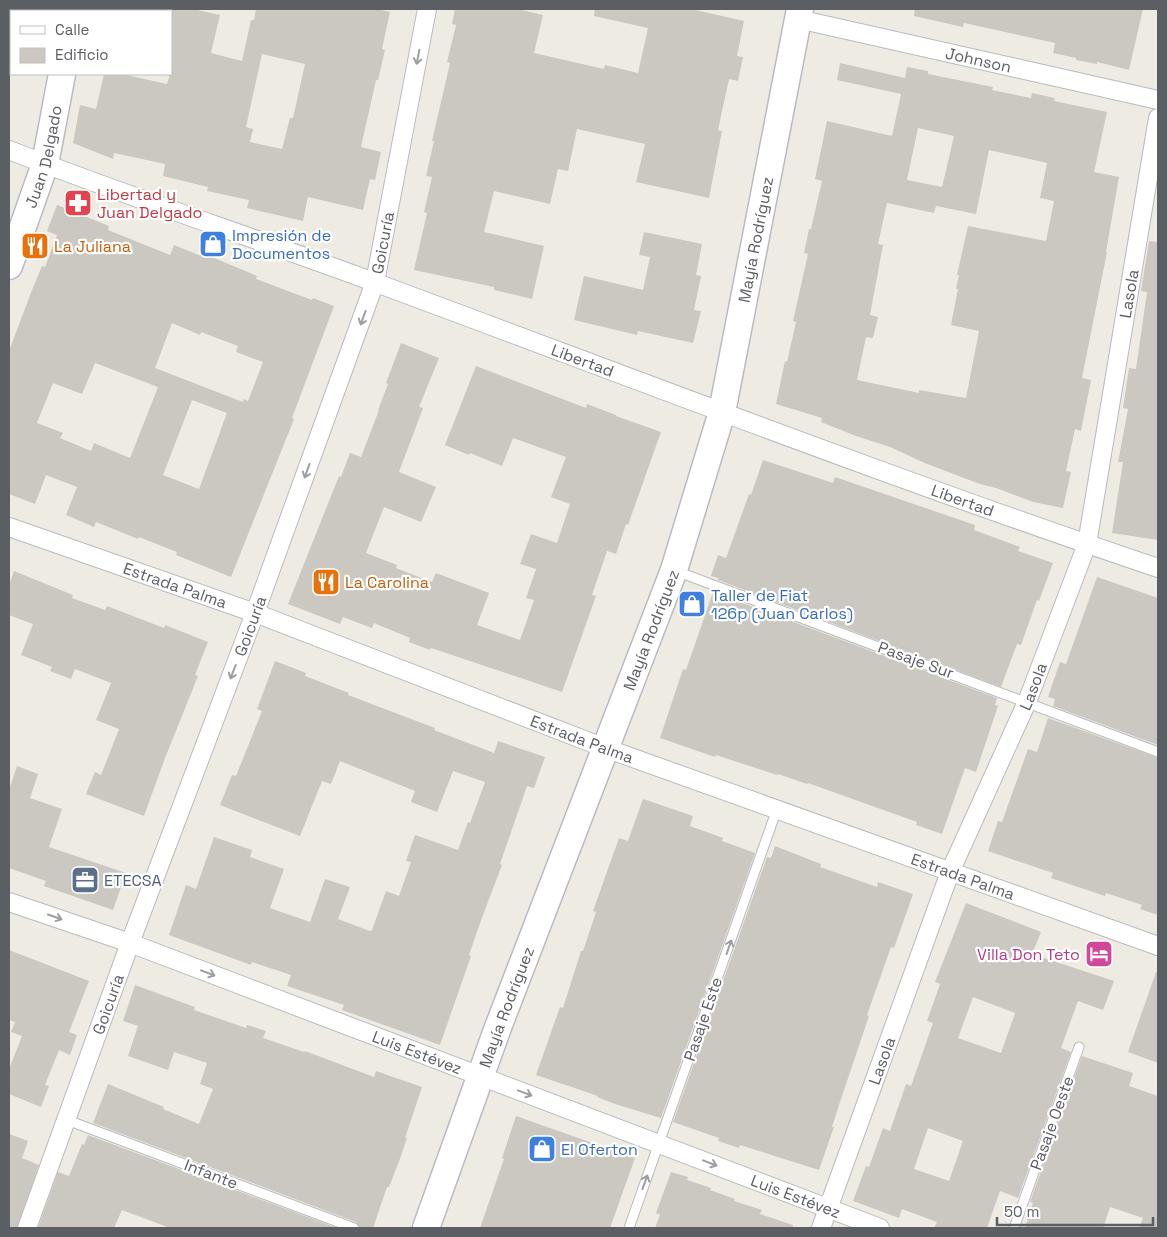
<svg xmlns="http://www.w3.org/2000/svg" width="1167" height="1237" font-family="'Space Grotesk',sans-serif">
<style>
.building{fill:#cac8c1;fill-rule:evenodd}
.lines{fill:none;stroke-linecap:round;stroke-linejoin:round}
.lane-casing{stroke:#b8babf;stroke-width:11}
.street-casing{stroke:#b8babf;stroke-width:20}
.secondary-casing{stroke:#b8bbc1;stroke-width:29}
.lane{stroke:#fff;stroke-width:9}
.street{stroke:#fff;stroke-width:18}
.secondary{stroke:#fff;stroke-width:26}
.oneway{stroke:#9d9ea1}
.labels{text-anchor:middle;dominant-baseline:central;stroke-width:4.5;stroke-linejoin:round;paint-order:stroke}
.street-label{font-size:16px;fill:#5b5e63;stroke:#fff}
.health-label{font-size:16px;fill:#be3a42;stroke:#fff;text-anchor:start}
.shop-label{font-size:16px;fill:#366cbe;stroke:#fff;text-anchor:start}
.food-label{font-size:16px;fill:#c56008;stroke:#fff;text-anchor:start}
.service-label{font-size:16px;fill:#4e5e75;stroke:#fff;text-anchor:start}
.hotel-label{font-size:16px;fill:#b23c85;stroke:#fff;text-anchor:end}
</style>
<rect width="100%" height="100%" fill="#eeece2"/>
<g class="building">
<path d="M171,9H193L220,15L211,53L242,61L251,20H254L256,9H377L390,12L382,49L385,50L378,80H376L361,147L381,152L375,180L370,179L363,210L308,197L303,221L247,208L249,200L207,191L208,187L163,176L165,164L114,153L113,159L73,143L80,105L96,109L104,74H122L167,84L170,74H171ZM262,54L305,64L293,118H290L282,149L250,142L253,129L246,127Z"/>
<polygon points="455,9 517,9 543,15 534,53 604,69 605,65 638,73 648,28 594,16 595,9 691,9 744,21 737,56 743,57 738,81 729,79 718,130 722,131 709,198 636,182 645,144 577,129 568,171 558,169 550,204 494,191 484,232 544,246 532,299 494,290 494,287 414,270 427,213 424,212 432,177 426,176 434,141 432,141 450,63 447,62 456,25 452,24"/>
<polygon points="915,9 1143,9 1129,70 1097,62 1097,64 1076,60 1076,58 1053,53 1055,43 964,23 963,27 914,16"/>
<path d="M840,63L905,78L907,67L928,71V74L993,87L992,90L1031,98L1032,93L1055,98L1054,101L1107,112L1094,172L1119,177L1106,252H1107L1082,378L1091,380L1081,431L1075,429L1066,471L1071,472L1063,508L1033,502L996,488L980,484L927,464L890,447L856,436L821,422L822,418L776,404L785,361L787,362L796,322L793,321L808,254L804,253L809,229H811L822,181L815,179L827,121L892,136L901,94L837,80ZM918,128L954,136L942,187L907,180ZM989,150L1047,163L1040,198L1054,201L1046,241L968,226L957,275H959L956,289H958L951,325L979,331L966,398L919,390V393L857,380L866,337L873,338L878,317L870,315L883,245L878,244L887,203L934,213L936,206L976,214Z"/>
<path d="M57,205L109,226L108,230L170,255L174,245L206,258L207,255L257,276L256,279L312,300L313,298L334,306L292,418L294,419L231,577L176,555L177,552L139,537L138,539L96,522L94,527L66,515L77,487L46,475L35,504L9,494V351L32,290L42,266L45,267L57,235L47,231ZM172,323L200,335L201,332L238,346L236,352L263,362L248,401L244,399L243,402L155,368ZM95,363L158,387L130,458L94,443L91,451L60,438L63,433L37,423L53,383L82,394ZM192,400L227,413L199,489L163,475Z"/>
<polygon points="644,232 702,244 696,275 701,276 694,310 701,311 693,343 638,331 637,335 574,320 584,276 643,290 650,257 639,255"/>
<polygon points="1149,241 1158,242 1158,540 1112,533 1123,462 1118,462 1128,409 1123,408 1129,368 1136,369 1147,292 1141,291"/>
<polygon points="401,343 439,358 419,407 423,408 399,472 436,487 421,522 384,507 366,553 397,565 396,568 432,582 436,573 489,593 477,625 520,640 534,600 526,598 536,569 520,564 531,534 557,543 570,504 551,497 566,457 513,438 502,466 470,453 469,455 445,445 476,366 586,408 587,404 616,415 616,416 661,432 628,525 626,524 616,554 607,551 592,595 596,596 562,692 431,648 430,650 409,642 410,638 374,623 372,628 343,617 340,624 288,604 339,476 341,477 350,453 361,457 379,410 378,410 388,384 386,383"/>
<polygon points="763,460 833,483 835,477 975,525 974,530 1020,547 1018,551 1053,563 1039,601 1037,600 1021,645 1017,644 1001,687 718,580 718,578 711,576 718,555 726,558 749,494 751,495"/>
<polygon points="14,571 73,595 72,598 105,610 107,606 164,628 165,625 208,642 195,675 198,676 165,758 144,816 86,794 95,772 101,775 119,729 96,720 111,683 75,669 71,679 50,671 52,667 21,655 33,624 9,615 9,585"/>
<polygon points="1097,577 1158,598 1158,745 1053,706 1055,699 1048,697 1060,662 1066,664"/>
<polygon points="713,592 997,698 995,705 998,706 976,772 965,768 942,834 916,825 917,822 808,783 807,784 778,774 777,775 716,755 715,757 660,738 683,669 686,670"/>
<polygon points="275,661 306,673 305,676 349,693 348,695 435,728 434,730 494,753 498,741 545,757 534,788 527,786 500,864 502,865 480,923 469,955 471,956 440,1045 342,1010 344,1005 287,986 291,975 252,962 251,965 169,935 186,885 196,889 214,837 252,850 250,857 284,869 270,908 310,922 325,879 350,887 338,919 370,931 372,930 386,891 399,896 411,862 406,861 415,835 458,850 468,822 470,823 485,782 453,771 437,812 411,802 415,791 340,761 331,784 322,781 300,836 220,805 232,775 236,776 262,711 257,709"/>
<polygon points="1048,718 1158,758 1158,915 1140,909 1142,905 1106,893 1105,896 1051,878 1053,873 988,851 998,821 1002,822 1028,749 1037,752"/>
<polygon points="17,766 38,774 30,798 62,809 49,847 126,873 113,910 44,886 46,881 9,868 9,790"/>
<polygon points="643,799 693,816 690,826 723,838 722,841 755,853 661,1118 615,1104 597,1097 598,1096 536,1075 560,1007 563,1008 581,951 583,951 596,912 593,911 619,838 628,841"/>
<polygon points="775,846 821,864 820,867 877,887 878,882 913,894 894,948 891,947 867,1015 869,1016 840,1102 832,1127 834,1127 819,1170 740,1145 739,1148 718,1141 719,1138 673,1122 767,857 771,858"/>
<path d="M966,903L1041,932L1032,954L1114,981L1103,1010L1078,1001L1061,1048L1071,1052L1018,1198L1000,1191L987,1228H934L937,1222L902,1209L899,1218L853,1201L866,1166L869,1167L883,1128L890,1131L906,1084L911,1086L933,1023L927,1021L940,984L935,982ZM973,997L1015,1013L1001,1053L958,1038ZM928,1128L963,1141L949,1181L914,1169Z"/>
<polygon points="9,950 89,981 69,1032 77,1035 70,1055 59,1050 45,1085 49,1086 41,1107 9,1094 9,1069 22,1036 11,1032 15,1022 9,1020"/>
<polygon points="1156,972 1158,972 1158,1063 1128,1052"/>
<polygon points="135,985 195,1007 194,1010 246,1028 247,1025 266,1031 263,1038 304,1052 305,1051 374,1077 376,1071 422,1087 405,1138 407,1138 401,1156 389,1187 387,1187 373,1228 360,1228 356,1222 93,1123 108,1084 164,1107 163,1109 199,1124 213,1089 200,1084 207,1063 174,1052 168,1070 128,1056 138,1026 123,1021"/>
<polygon points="1082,1056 1133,1073 1129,1086 1158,1096 1158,1228 1139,1228 1143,1218 1110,1207 1103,1228 1025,1228 1033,1203 1030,1202"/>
<polygon points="516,1116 635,1158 610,1228 480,1228 504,1159 502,1158"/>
<polygon points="9,1134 28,1141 22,1158 39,1165 17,1228 9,1228"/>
<polygon points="88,1135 337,1228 170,1228 122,1210 114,1228 38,1228 58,1172 69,1176 82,1144 84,1145"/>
<polygon points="671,1172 688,1177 687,1180 711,1188 710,1190 735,1199 734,1201 762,1210 760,1214 793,1225 792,1228 655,1228 660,1215 656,1213"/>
</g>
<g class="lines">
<defs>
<g id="lane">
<polyline points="676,571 1158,752"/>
<polyline points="67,1120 354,1228"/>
<polyline points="629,1228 777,809"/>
<polyline points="1014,1228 1079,1047"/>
</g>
<g id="street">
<path id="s1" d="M798,19L1158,100"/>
<path id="s2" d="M9,150C131,198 256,238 379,284C638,380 896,480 1158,568"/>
<path id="s3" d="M9,527L255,613L605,748L1158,946"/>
<path id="s4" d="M9,902L130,943L880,1228"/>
<path id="s5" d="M27,1228L130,943L255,613L375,282L427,9"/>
<path id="s6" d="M821,1228L950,872L1027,702L1087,544L1158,118"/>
</g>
<g id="secondary">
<polyline points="72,11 72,9"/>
<path id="s7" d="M9,266L45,164L62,74"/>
<path id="s8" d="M426,1228L497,1030L674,570L722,412L800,9"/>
</g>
</defs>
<use href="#lane" class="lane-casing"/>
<use href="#street" class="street-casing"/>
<use href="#secondary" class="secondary-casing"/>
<use href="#lane" class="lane"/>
<use href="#street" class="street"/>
<use href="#secondary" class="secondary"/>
</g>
<defs><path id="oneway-shaft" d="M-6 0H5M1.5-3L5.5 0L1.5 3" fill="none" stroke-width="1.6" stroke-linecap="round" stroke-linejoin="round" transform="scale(1.25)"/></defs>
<g class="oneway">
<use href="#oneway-shaft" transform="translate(418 57) rotate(101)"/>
<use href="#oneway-shaft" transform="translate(363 318) rotate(110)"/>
<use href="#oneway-shaft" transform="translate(307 471) rotate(110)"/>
<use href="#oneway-shaft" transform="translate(233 672) rotate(111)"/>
<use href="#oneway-shaft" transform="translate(55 917) rotate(19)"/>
<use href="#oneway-shaft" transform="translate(729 947) rotate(-71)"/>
<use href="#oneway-shaft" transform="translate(208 973) rotate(21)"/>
<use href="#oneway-shaft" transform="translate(525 1093) rotate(21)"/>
<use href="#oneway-shaft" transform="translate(710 1163) rotate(21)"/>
<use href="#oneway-shaft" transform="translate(645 1182) rotate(-70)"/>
</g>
<defs>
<symbol id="pharmacy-square" viewBox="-11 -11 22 22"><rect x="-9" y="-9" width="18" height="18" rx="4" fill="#e0444e" stroke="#fff"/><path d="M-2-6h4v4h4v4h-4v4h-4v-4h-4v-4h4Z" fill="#fff"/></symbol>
<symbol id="shop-square" viewBox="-11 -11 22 22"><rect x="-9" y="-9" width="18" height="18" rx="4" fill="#3f7fe0" stroke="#fff"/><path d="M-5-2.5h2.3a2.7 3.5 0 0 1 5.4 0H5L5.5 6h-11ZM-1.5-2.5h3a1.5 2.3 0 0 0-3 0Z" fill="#fff"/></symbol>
<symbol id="restaurant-square" viewBox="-11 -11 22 22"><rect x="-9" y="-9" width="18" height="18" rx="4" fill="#e8710a" stroke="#fff"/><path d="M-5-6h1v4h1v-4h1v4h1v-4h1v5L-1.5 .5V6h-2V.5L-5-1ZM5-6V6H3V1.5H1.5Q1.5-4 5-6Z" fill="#fff"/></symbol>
<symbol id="office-square" viewBox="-11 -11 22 22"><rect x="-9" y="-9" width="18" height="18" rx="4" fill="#5c6f8a" stroke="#fff"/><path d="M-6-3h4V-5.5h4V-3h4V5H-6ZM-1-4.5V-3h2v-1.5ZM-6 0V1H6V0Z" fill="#fff"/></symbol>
<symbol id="hotel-square" viewBox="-11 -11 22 22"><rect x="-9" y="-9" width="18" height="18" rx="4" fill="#d1479c" stroke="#fff"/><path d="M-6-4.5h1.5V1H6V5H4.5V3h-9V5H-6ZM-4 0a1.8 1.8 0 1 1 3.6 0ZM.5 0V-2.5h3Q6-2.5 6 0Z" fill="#fff"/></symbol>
</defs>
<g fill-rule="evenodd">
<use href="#pharmacy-square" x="62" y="187" width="32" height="32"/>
<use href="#shop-square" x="197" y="228" width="32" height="32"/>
<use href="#restaurant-square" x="19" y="230" width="32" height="32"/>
<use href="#restaurant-square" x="310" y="566" width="32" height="32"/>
<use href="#shop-square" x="676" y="588" width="32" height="32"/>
<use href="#office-square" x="69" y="864" width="32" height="32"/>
<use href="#hotel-square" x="1083" y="938" width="32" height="32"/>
<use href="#shop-square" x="526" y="1133" width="32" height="32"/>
</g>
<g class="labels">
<g class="street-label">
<text stroke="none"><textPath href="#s1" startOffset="185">Johnson</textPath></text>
<text stroke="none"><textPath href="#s7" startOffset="115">Juan Delgado</textPath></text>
<text stroke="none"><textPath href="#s8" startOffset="1044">Mayía Rodríguez</textPath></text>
<text stroke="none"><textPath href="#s5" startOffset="1048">Goicuría</textPath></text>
<text stroke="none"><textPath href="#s6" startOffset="988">Lasola</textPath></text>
<text stroke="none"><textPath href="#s2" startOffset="611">Libertad</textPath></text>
<text stroke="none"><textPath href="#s2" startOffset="1016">Libertad</textPath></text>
<text stroke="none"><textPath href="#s3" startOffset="176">Estrada Palma</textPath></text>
<text stroke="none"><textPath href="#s5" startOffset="642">Goicuría</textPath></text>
<text stroke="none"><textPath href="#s8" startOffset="639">Mayía Rodríguez</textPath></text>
<text transform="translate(916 660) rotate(20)">Pasaje Sur</text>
<text stroke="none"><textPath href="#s6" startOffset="582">Lasola</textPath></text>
<text stroke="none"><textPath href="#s3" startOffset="611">Estrada Palma</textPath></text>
<text stroke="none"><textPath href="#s3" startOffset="1016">Estrada Palma</textPath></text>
<text stroke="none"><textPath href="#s5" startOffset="238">Goicuría</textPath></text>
<text stroke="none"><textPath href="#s8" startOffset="235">Mayía Rodríguez</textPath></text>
<text transform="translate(703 1019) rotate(-71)">Pasaje Este</text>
<text stroke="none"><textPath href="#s4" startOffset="435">Luis Estévez</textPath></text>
<text stroke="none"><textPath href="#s6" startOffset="178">Lasola</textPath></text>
<text transform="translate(1052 1123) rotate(-70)">Pasaje Oeste</text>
<text transform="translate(211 1174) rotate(21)">Infante</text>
<text stroke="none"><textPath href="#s4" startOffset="840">Luis Estévez</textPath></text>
</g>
<g class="health-label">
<text x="97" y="194">Libertad y<tspan x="97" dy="18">Juan Delgado</tspan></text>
</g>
<g class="shop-label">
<text x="232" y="235">Impresión de<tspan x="232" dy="18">Documentos</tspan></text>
<text x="711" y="595">Taller de Fiat<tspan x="711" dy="18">126p (Juan Carlos)</tspan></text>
<text x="561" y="1149">El Oferton</text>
</g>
<g class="food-label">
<text x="54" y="246">La Juliana</text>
<text x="345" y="582">La Carolina</text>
</g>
<g class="service-label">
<text x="104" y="880">ETECSA</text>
</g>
<g class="hotel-label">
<text x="1080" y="954">Villa Don Teto</text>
</g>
</g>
<rect width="1167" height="1237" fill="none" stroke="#5b5e63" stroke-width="20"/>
<rect x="10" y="10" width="162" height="65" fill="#ffffff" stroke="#bdbfc1"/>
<rect x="20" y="26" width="25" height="8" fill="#ffffff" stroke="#bdbfc1"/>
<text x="55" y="35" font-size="15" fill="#5b5e63">Calle</text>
<rect x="20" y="48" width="25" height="15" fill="#cac8c1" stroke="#bdbfc1"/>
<text x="55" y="60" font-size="15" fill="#5b5e63">Edificio</text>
<path d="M997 1217v8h156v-8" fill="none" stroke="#5b5e63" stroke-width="2.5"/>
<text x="1004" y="1217" font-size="15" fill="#5b5e63" stroke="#ffffff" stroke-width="4" paint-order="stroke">50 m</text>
</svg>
